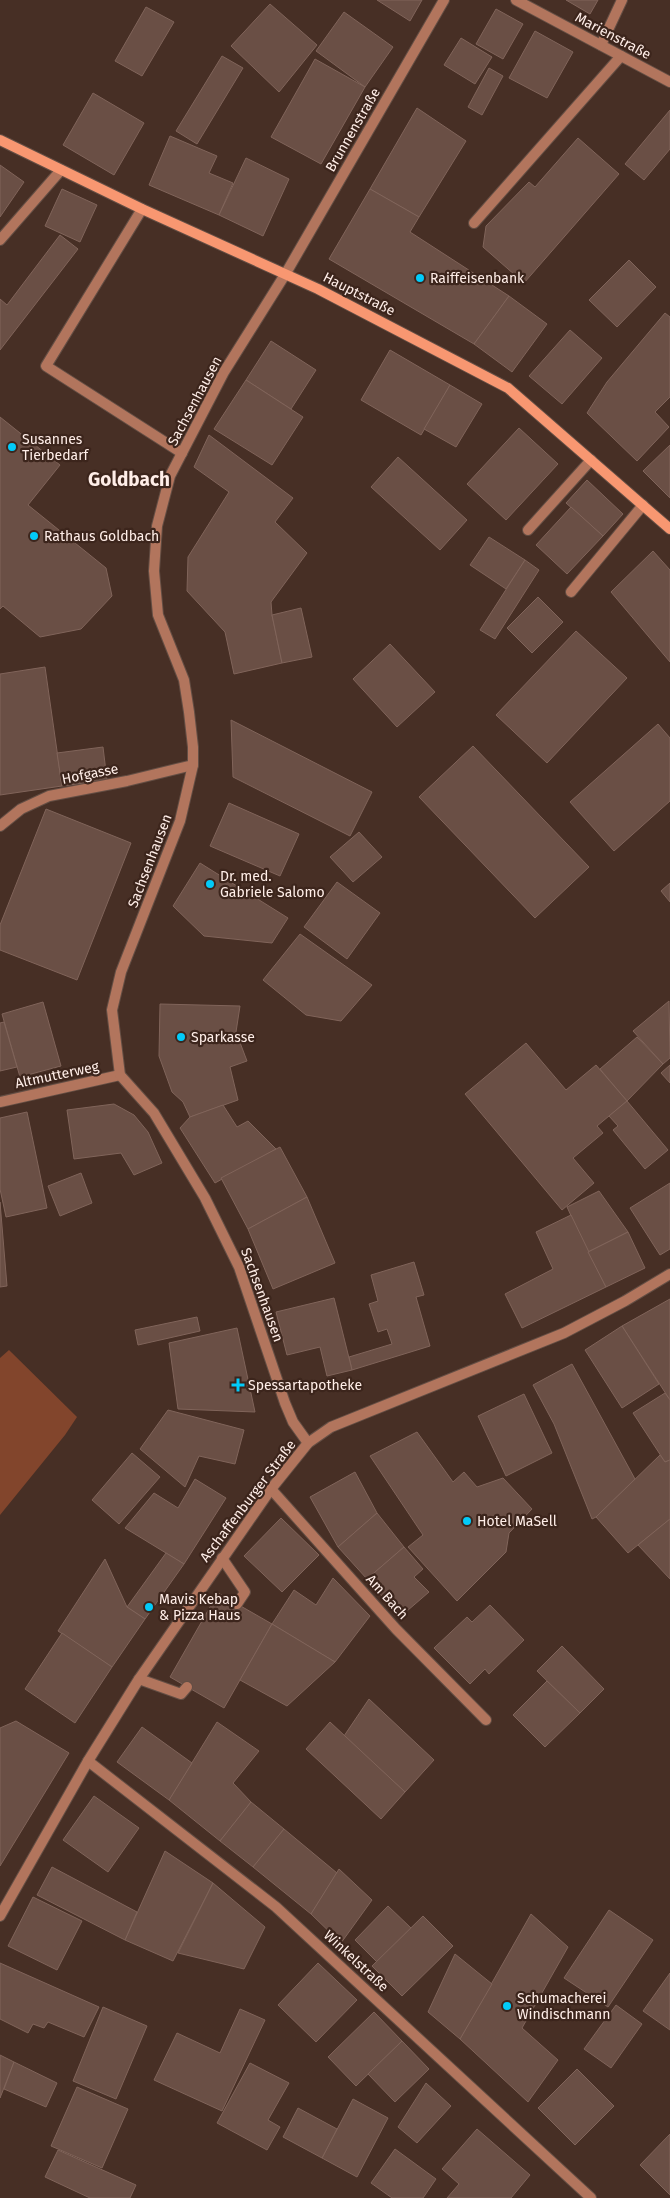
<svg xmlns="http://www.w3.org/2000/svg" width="670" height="2198" font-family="'Fira Sans',sans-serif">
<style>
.green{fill:#82452c}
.building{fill:#6a4f45;stroke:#80645a}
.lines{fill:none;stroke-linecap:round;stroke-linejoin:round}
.lane-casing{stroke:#644e44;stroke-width:12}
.street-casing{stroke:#644e44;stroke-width:12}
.secondary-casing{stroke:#644e44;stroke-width:12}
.lane{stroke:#b2755d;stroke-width:10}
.street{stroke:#b2755d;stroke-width:10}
.secondary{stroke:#f89771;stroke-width:10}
.poi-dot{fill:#02cbf9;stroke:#3c251c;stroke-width:2}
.labels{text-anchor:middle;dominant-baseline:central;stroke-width:4.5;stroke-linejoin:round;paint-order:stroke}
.street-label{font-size:14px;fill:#ffeee8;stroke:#3c251c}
.poi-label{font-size:14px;fill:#ffeee8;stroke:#3c251c;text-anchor:start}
.district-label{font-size:19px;font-weight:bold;fill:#ffeee8;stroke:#3c251c}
</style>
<rect width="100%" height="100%" fill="#472f25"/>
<polygon class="green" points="9,1350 77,1417 65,1435 0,1515 0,1358"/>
<g class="building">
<polygon points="377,0 422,0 410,21"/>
<polygon points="566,0 598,0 590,14"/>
<polygon points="270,4 317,45 279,92 231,46"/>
<polygon points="146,7 174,22 142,76 115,61"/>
<polygon points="496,9 523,24 503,59 476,44"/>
<polygon points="344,12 393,47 365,87 316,51"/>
<polygon points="535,31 573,52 547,98 509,78"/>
<polygon points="461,38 492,57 475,84 444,65"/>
<polygon points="222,56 243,68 197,144 176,131"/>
<polygon points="315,59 365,87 321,164 271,137"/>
<polygon points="489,68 503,76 482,115 468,107"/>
<polygon points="93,93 144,123 114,175 63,145"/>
<polygon points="417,108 466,141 419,217 370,189"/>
<polygon points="670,110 670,149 644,180 625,164"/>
<polygon points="170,136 217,156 209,173 233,183 219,215 149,185"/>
<polygon points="578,138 619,174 524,283 483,247 486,226 529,182 535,187"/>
<polygon points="246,158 289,179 263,236 219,215"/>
<polygon points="0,165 24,182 0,217"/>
<polygon points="62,189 97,205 80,242 45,226"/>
<polygon points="370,189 419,217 410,232 509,296 474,344 329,259"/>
<polygon points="60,235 78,249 0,350 0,299 7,305"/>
<polygon points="629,260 656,287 617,327 589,300"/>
<polygon points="509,296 547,324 512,372 474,344"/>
<polygon points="665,313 670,317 670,397 655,412 669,427 637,461 587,413 607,382"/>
<polygon points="570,330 602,358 562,404 529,376"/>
<polygon points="271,341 316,370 291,409 246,380"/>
<polygon points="390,350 450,385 421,435 361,400"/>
<polygon points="246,380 303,417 272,465 214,429"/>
<polygon points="450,385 482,404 456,447 424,429"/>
<polygon points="0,417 60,465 28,505 106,568 112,596 81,629 40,637 3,606 0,609"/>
<polygon points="519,428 558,464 506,520 467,484"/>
<polygon points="209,435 293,498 275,522 307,553 271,602 272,615 282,663 234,674 225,632 187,591 188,557 229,492 194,467"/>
<polygon points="670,445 670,498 643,471"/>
<polygon points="398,457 467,520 440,550 371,487"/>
<polygon points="587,480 623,514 603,536 566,503"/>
<polygon points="571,507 603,536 567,574 536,545"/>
<polygon points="489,537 525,560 506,589 470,565"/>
<polygon points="653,551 670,570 670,662 611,592"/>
<polygon points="525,560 539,570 495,639 480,630"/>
<polygon points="538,597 563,622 532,653 507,628"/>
<polygon points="301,608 312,657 282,663 272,615"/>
<polygon points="576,631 627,678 547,763 496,715"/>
<polygon points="390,644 435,692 397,727 353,679"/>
<polygon points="45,667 62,786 0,795 0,674"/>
<polygon points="231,720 372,792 350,836 233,777"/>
<polygon points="658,724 670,738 670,801 614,851 570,802"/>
<polygon points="473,746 589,867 535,918 419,797"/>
<polygon points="103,747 107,780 62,786 57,753"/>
<polygon points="229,803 299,834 280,876 210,846"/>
<polygon points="46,809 131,843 77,980 0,950 0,925"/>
<polygon points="359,832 382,857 353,882 330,857"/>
<polygon points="200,863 288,918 272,943 204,936 173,906"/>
<polygon points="337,882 380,913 347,959 304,927"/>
<polygon points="670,883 670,902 661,891"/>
<polygon points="300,934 372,985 341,1021 306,1015 263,980"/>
<polygon points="669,1001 670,1058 663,1064 633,1031"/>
<polygon points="43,1002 61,1066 20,1077 2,1014"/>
<polygon points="160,1004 240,1006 236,1032 247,1061 230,1067 238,1100 190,1117 183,1102 172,1092 159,1056"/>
<polygon points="4,1022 17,1067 0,1071 0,1023"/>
<polygon points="637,1037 663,1064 627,1101 600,1069"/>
<polygon points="526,1043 566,1090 596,1065 627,1101 597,1126 603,1133 573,1158 594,1183 562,1210 465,1094"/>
<polygon points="670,1065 670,1083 661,1073"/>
<polygon points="627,1101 668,1150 645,1169 613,1130 618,1126 609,1116"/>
<polygon points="114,1104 134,1115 148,1132 162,1163 134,1175 121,1153 74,1159 67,1110"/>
<polygon points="223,1105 237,1127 248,1121 276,1149 215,1183 180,1128 190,1117"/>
<polygon points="27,1112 47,1208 6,1217 0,1189 0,1118"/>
<polygon points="280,1147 307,1197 248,1229 221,1178"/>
<polygon points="81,1173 92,1203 60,1216 48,1186"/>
<polygon points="670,1183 670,1249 660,1255 630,1208"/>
<polygon points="599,1191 628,1232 588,1252 567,1207"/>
<polygon points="307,1197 335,1263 273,1289 248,1229"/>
<polygon points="0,1202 7,1286 0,1287"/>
<polygon points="571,1215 606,1287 522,1328 505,1294 553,1269 536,1232"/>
<polygon points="628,1232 645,1268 606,1287 588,1252"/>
<polygon points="414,1262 424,1295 416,1297 430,1346 352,1370 349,1357 392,1344 387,1329 378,1332 369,1304 378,1301 371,1275"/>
<polygon points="334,1298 352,1370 327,1376 320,1347 287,1355 276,1312"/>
<polygon points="670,1299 670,1400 622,1326"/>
<polygon points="197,1317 200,1331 138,1345 135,1330"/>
<polygon points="622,1326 659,1384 622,1408 585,1350"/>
<polygon points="237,1328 255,1412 178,1409 169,1343"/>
<polygon points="572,1364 635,1479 596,1517 592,1519 554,1424 533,1385"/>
<polygon points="665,1393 670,1400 670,1460 665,1462 633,1413"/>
<polygon points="524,1394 552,1453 506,1476 478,1416"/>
<polygon points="168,1410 244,1430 235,1464 199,1456 185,1487 140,1449"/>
<polygon points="417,1432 453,1482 464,1472 477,1487 503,1478 532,1509 509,1533 506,1552 457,1601 408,1547 423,1535 370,1456"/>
<polygon points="132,1453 160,1477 119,1524 92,1500"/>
<polygon points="660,1455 665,1462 670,1460 670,1519 628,1553 596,1517"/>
<polygon points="355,1472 377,1513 338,1547 310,1497"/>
<polygon points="195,1479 226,1498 184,1564 125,1528 154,1493 178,1508"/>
<polygon points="377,1513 404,1547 367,1579 338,1547"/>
<polygon points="281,1518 319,1555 282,1592 244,1556"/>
<polygon points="670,1519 670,1579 638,1545"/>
<polygon points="404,1547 423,1569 414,1577 429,1592 400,1617 367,1579"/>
<polygon points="166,1553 184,1564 145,1619 127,1607"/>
<polygon points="105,1559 127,1607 145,1619 112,1667 58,1631"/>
<polygon points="333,1578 370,1616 335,1662 272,1624 294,1590 316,1605"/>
<polygon points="218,1593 272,1624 224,1708 170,1677"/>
<polygon points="490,1605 524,1640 489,1674 485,1669 470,1684 434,1648 467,1617 472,1622"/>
<polygon points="272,1624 335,1662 287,1706 240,1680"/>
<polygon points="62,1633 112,1667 75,1723 25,1689"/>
<polygon points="562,1646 604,1689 580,1713 537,1671"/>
<polygon points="547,1681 580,1713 545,1747 513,1715"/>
<polygon points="369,1699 434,1760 405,1792 344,1736"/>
<polygon points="16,1721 69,1753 0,1866 0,1728"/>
<polygon points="217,1722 259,1751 233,1783 251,1802 220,1841 169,1800"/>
<polygon points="330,1722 405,1792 381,1819 306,1749"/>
<polygon points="142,1727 192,1763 169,1800 117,1762"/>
<polygon points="94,1796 139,1828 108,1872 63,1840"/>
<polygon points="251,1802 284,1829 253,1867 220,1841"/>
<polygon points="284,1829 337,1873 311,1914 253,1867"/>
<polygon points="165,1851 213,1883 173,1961 125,1940"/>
<polygon points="52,1867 137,1912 125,1940 37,1895"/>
<polygon points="339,1869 372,1900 341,1943 311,1914"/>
<polygon points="213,1883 265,1927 244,1969 178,1953"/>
<polygon points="33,1897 82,1921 57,1970 8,1946"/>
<polygon points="388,1906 411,1928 377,1962 355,1940"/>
<polygon points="609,1910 653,1940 608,2007 564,1978"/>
<polygon points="531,1914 568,1947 522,2028 558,2060 528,2102 460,2039"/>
<polygon points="423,1916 453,1946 402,1996 372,1966"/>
<polygon points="455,1954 492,1984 460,2039 428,2012"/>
<polygon points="0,1963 99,2007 84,2037 48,2022 44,2028 33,2024 28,2033 0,2019"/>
<polygon points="318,1963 357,2000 316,2042 278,2005"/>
<polygon points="670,1973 670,2030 643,2011"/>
<polygon points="616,2005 642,2024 611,2068 584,2049"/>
<polygon points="103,2007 147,2026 116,2099 73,2081"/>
<polygon points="240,2009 265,2020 222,2111 154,2080 177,2033 220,2053"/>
<polygon points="374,2012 402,2041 356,2086 328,2057"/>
<polygon points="402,2041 429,2069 395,2102 368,2074"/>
<polygon points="0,2055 14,2062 0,2098"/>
<polygon points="14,2062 57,2083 46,2107 4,2089"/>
<polygon points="250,2063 289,2083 268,2120 280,2127 267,2150 217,2123"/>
<polygon points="577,2069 614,2106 575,2145 538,2108"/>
<polygon points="426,2083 451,2106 417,2143 398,2127"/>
<polygon points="77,2087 128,2109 102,2168 51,2146"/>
<polygon points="353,2099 388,2118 357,2177 322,2158"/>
<polygon points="298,2108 337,2129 322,2158 283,2137"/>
<polygon points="477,2129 530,2175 511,2198 447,2198 459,2184 442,2169"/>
<polygon points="670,2134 670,2195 640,2165"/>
<polygon points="395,2149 436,2179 423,2198 392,2198 371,2183"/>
<polygon points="58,2150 136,2185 130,2198 90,2198 45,2177"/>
</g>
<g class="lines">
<defs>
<g id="lane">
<polyline points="142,209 46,366 182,453"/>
<polyline points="474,223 621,56"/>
<polyline points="0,240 61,170"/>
<polyline points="528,530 591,460"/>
<polyline points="571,592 643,505"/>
<polyline points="0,826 21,809 49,796 127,781 193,765"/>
<polyline points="222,1558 245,1592 237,1604"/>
<polyline points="139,1679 181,1694 187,1687"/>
</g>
<g id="street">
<polyline points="516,0 670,82"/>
<polyline points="601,45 622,0"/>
<polyline points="0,1102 120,1075"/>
<polyline points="308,1443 293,1422 285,1403 239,1267 205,1198 154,1113 120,1075 112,1010 121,972 180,821 193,765 193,747 189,712 184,680 158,615 154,571 157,526 170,476 224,372 286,273 444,0"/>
<polyline points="271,1489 396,1629 486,1720"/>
<polyline points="88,1761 276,1907 591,2198"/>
<polyline points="0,1916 88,1761 139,1679 271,1489 308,1443 331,1427 564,1333 625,1301 670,1274"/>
</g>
<polyline id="secondary" points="0,140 142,209 318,289 508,388 670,529"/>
</defs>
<use href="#lane" class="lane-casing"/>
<use href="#street" class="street-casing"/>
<use href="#secondary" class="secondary-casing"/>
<use href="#lane" class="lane"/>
<use href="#street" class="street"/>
<use href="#secondary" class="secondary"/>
</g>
<g class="poi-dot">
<circle cx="420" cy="278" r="5"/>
<circle cx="12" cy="447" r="5"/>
<circle cx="34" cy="536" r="5"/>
<circle cx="210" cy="884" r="5"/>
<circle cx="181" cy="1037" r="5"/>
<path d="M235.5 1377.5h5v5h5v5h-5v5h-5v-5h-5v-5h5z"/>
<circle cx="467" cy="1521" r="5"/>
<circle cx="149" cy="1607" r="5"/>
<circle cx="507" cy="2006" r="5"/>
</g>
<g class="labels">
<g class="street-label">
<text transform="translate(613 36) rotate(28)">Marienstraße</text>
<text transform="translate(353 130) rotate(-60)">Brunnenstraße</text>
<text transform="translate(359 294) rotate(27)">Hauptstraße</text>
<text transform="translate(195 401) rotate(-62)">Sachsenhausen</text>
<text transform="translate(90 774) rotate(-11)">Hofgasse</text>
<text transform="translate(150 861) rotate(-69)">Sachsenhausen</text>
<text transform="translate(57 1075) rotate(-12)">Altmutterweg</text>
<text transform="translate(262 1295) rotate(70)">Sachsenhausen</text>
<text transform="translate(248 1501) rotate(-53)">Aschaffenburger Straße</text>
<text transform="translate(387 1597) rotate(48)">Am Bach</text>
<text transform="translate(356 1961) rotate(43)">Winkelstraße</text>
</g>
<g class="poi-label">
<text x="430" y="278">Raiffeisenbank</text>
<text x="22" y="439">Susannes<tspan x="22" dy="16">Tierbedarf</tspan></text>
<text x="44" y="536">Rathaus Goldbach</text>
<text x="220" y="876">Dr. med.<tspan x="220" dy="16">Gabriele Salomo</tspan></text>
<text x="191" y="1037">Sparkasse</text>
<text x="248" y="1385">Spessartapotheke</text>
<text x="477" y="1521">Hotel MaSell</text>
<text x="159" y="1599">Mavis Kebap<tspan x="159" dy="16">&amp; Pizza Haus</tspan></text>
<text x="517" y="1998">Schumacherei<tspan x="517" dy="16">Windischmann</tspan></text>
</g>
<g class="district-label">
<text x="129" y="479">Goldbach</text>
</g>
</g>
</svg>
